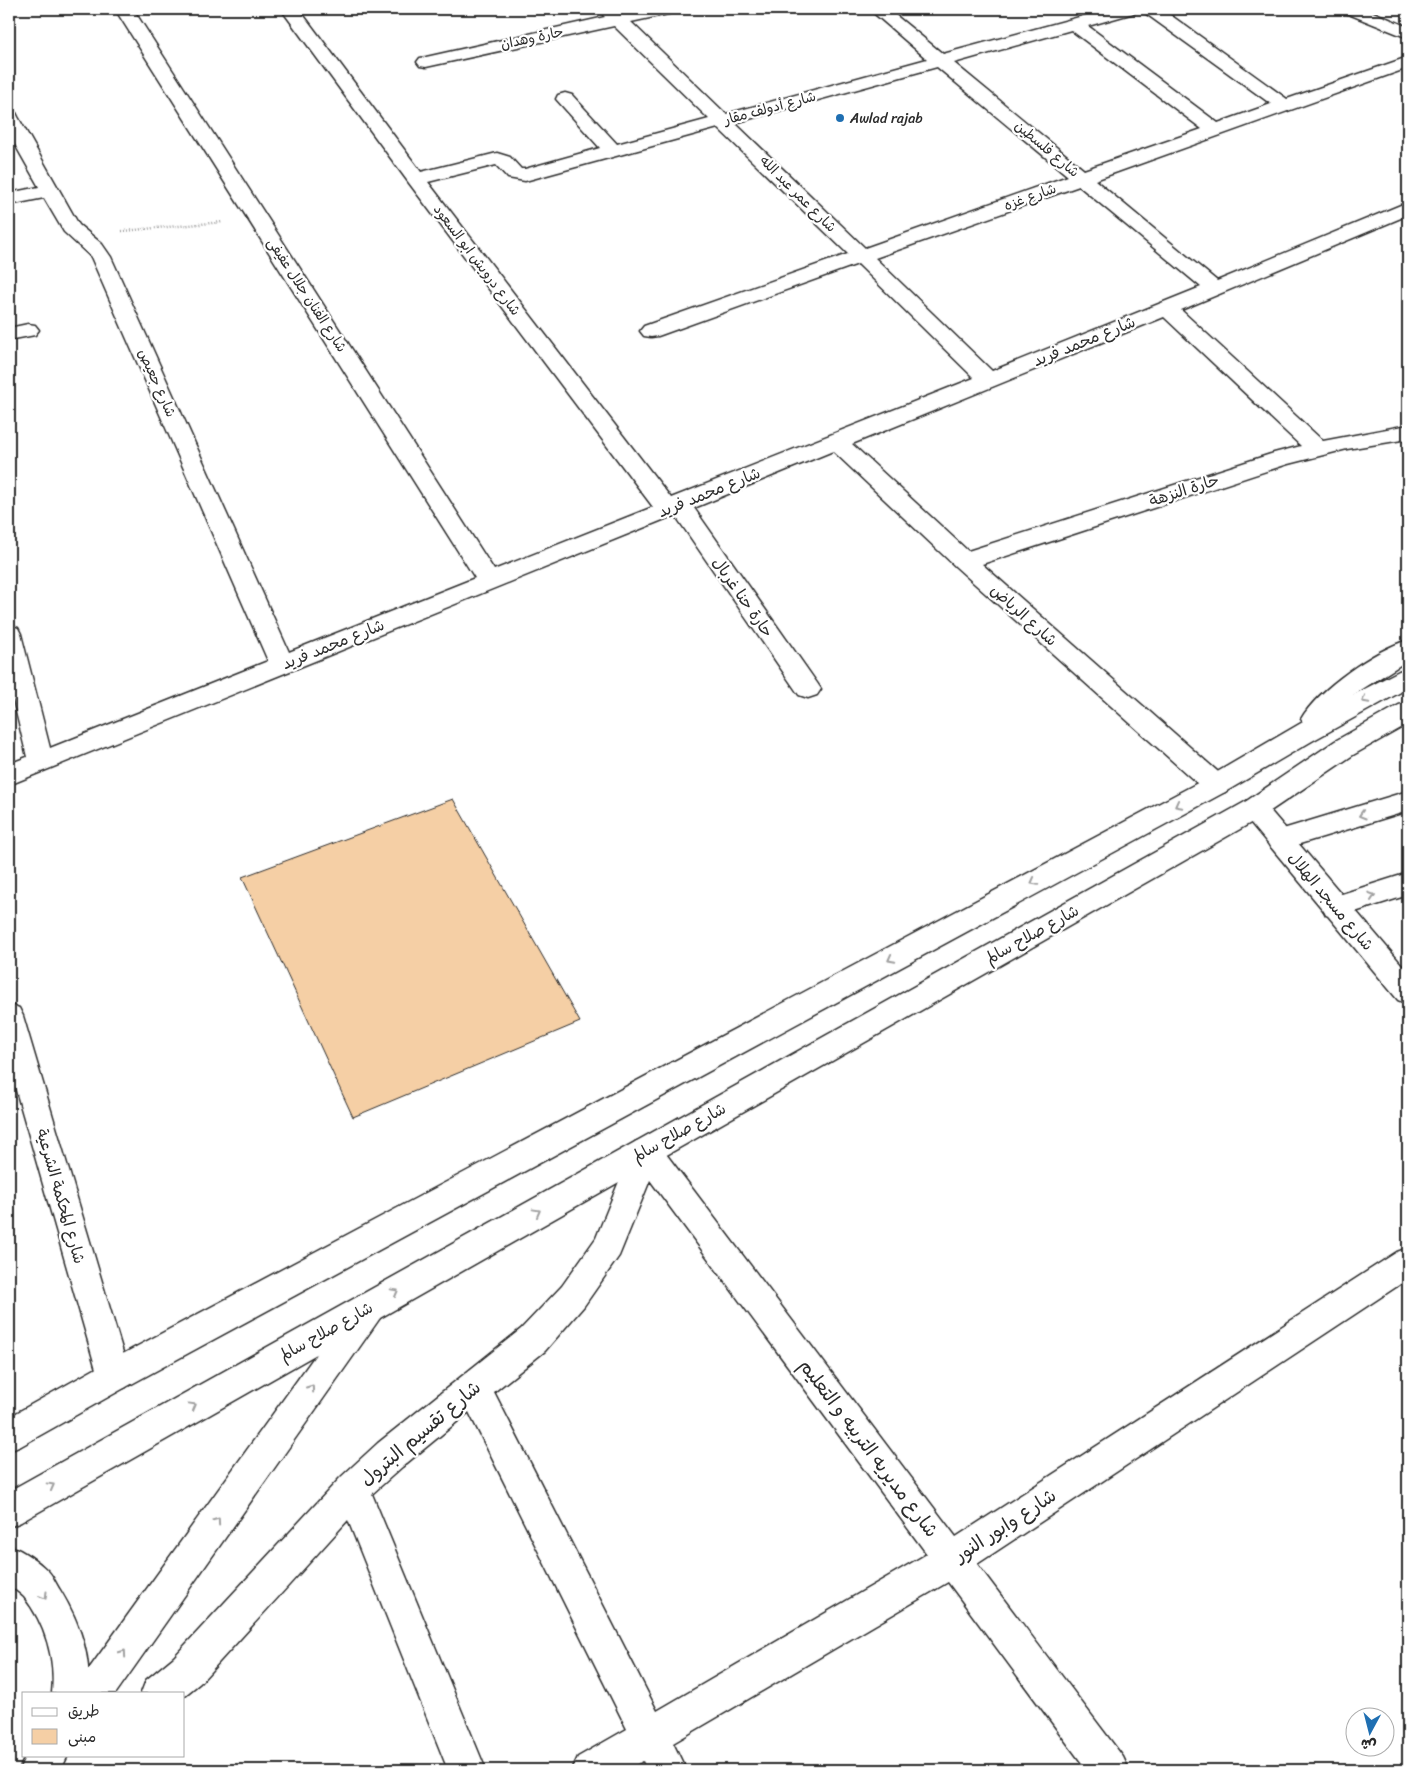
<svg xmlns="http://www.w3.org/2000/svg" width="1417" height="1779" font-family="Sriracha,'Playpen Sans Arabic',sans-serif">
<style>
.building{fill:#f5cfa5;stroke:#2b2b2b}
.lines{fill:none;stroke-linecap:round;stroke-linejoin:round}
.minor-casing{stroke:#2b2b2b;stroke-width:3}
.tertiary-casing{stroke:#2b2b2b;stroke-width:3}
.path{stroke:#2b2b2b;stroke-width:2.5;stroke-dasharray:0.5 2.5;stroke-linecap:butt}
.minor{fill:#fff;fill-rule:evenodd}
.tertiary{fill:#fff;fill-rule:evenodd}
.oneway{stroke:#a0a0a0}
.poi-dot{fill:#1f6fb2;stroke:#fff;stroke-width:2}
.labels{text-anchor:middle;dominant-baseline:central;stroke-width:4.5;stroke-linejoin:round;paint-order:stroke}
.far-street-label{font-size:14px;fill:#2b2b2b;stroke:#fff}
.far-poi-label{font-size:14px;fill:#2b2b2b;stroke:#fff;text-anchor:start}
.street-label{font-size:16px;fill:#2b2b2b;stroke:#fff}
.near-street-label{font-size:19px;fill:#2b2b2b;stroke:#fff}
</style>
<rect width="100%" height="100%" fill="#fff"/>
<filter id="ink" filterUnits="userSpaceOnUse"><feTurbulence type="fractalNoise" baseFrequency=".02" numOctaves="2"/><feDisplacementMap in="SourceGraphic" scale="10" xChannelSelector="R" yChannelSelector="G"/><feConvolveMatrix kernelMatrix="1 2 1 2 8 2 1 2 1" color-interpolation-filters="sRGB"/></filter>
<g filter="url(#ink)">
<polygon class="building" points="453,799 580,1022 353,1117 242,877"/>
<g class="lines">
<defs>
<g id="minor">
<path d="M115,9H133L494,570L653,507L409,183L281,9H299L421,172L497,153L510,157L521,169H525L600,148L556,99L558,95L565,93L572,95L617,144L709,119L614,26L426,67L420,66L417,62L420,58L426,57L605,17L598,9H617L622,14L644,9H676L673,13L631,22L726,114L927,59L869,9H888L943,54L1109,9H1137L1134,13L1088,26L1218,123L1271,104L1145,13L1142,9H1162L1287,99L1408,57V68L1095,180L1217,281L1408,202V215L1181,310L1323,441L1408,425V439L1347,449L1288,464L982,564L1225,778L1229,785L1225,792L1216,795L1207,792L956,567L833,451L694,508L817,683L821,689L817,695L808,698L799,695L675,515L9,785V764L27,757L9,683V625L18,628L21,634L50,748L268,661L91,257L64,232L44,198L9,205V193L39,187L9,134V111L16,113L18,117L79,225L102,244L111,257L289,652L475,578ZM1071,30L1202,129L1084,170L954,63ZM937,67L1068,176L865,248L735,123ZM718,128L848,254L644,326L640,331L644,336L651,337L658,336L858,264L974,378L671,498L428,182L496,165L508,178L525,181ZM1079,186L1201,287L992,371L875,258ZM1164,317L1301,446L1274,453L968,551L852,444Z"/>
<polygon points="28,324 35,325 39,330 35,335 9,340 9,328"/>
<polygon points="1254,799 1263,802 1408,972 1408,1004 1398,1000 1245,816 1241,809 1245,802"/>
<polygon points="9,1004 19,1008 23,1016 130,1376 126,1387 114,1392 102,1387 98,1376 9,1066"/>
<path d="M646,1138L657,1142L956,1537L1397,1252L1408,1248V1279L977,1564L1123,1757L1129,1770H1087L948,1582L673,1743L686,1770H647L643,1761L626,1770H572L578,1757L627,1729L469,1412L402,1467L372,1494L486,1770H448L348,1520L200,1683L184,1696V1693H141L146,1680L174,1657L341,1477L378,1443L521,1329L562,1286L596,1238L635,1142ZM650,1180L927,1554L657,1711L494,1392L545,1351L584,1306L619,1256Z"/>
<polygon points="369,1292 380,1296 385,1307 380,1318 116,1693 76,1693 81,1680 358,1296"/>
<polygon points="26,1755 68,1755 61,1770 19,1770"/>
</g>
<g id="tertiary">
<polygon points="1343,9 1366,9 1408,27 1408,38 1346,13"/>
<path d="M1408,640V660L1353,695L1399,671L1408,668V688L1312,741L1225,792L126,1387L21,1446L9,1451V1417L102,1365L1207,778L1303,722L1301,719C1318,689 1375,650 1408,640Z"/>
<polygon points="1408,703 1408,724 1353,755 1263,816 21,1522 9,1527 9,1491 1245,802 1335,741 1399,705"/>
<polygon points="1408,791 1408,811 1280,850 1270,847 1267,840 1270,833"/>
<polygon points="1408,873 1408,895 1336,918 1326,915 1322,907 1326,899"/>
<path d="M9,1545C23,1551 37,1560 48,1571C53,1576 56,1584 60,1590C79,1621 92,1657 88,1693H52C56,1660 45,1623 24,1597C20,1593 14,1589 9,1585Z"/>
</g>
</defs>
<use href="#minor" class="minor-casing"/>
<use href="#tertiary" class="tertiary-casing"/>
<polyline class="path" points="122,231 223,222"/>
<use href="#minor" class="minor"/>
<use href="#tertiary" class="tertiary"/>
</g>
<defs><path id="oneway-chevron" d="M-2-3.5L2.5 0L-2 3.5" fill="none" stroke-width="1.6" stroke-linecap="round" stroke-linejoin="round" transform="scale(1.25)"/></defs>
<g class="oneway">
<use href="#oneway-chevron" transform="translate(1365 700) rotate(152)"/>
<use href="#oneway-chevron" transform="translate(1178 805) rotate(152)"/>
<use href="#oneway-chevron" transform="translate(1362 815) rotate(163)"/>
<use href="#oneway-chevron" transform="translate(1034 882) rotate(152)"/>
<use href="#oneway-chevron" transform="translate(1372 896) rotate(-18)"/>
<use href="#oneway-chevron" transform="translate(891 959) rotate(152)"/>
<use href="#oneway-chevron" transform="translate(537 1212) rotate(-29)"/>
<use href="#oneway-chevron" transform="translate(395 1292) rotate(-29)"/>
<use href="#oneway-chevron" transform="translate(311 1388) rotate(-55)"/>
<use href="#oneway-chevron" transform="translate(193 1406) rotate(-29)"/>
<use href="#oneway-chevron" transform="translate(51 1486) rotate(-29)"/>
<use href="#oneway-chevron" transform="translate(217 1521) rotate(-55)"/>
<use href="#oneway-chevron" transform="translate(44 1596) rotate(59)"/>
<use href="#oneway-chevron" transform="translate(123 1653) rotate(-55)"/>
</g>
</g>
<circle class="poi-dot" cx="840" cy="118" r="5"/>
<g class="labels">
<g class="far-street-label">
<text transform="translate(532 38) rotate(-12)">حارة وهدان</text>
<text transform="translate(770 108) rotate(-15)">شارع أدولف مقار</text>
<text transform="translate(1047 149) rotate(40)">شارع فلسطين</text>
<text transform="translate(798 194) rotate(45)">شارع عمر عبد الله</text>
<text transform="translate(1030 197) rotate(-20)">شارع غزه</text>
<text transform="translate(477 260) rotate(53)">شارع درويش ابو السعود</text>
<text transform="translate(307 295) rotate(57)">شارع الفنان جلال عفيفى</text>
<text transform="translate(157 383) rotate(66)">شارع جعيص</text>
</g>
<g class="far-poi-label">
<text x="850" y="118">Awlad rajab</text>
</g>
<g class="street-label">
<text transform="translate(1084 341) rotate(-22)">شارع محمد فريد</text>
<text transform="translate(1184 490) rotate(-18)">حارة النزهة</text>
<text transform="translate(709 492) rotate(-22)">شارع محمد فريد</text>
<text transform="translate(743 597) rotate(55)">حارة حنا غربال</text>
<text transform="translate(1024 615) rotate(42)">شارع الرياض</text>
<text transform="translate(333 644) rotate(-22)">شارع محمد فريد</text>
<text transform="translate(1331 901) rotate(50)">شارع مسجد الهلال</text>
<text transform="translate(1032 934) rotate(-29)">شارع صلاح سالم</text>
<text transform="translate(679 1132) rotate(-29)">شارع صلاح سالم</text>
<text transform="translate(61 1196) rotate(74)">شارع المحكمة الشرعية</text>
<text transform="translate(326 1331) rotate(-29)">شارع صلاح سالم</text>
</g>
<g class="near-street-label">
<text transform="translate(420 1433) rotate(-40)">شارع تقسيم البترول</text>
<text transform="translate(869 1448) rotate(53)">شارع مديريه التربيه و التعليم</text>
<text transform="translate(1005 1525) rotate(-33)">شارع وابور النور</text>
</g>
</g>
<rect width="1417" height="1779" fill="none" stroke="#fff" stroke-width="30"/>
<rect x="15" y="15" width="1387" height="1749" fill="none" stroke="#2b2b2b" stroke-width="2" filter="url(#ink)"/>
<rect x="22" y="1692" width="162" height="65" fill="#ffffff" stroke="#aaaaaa"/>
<rect x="32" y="1708" width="25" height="8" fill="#ffffff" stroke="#aaaaaa"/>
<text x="68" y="1716" font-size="15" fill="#2b2b2b">طريق</text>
<rect x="32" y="1729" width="25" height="15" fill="#f5cfa5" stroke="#aaaaaa"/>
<text x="68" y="1742" font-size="15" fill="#2b2b2b">مبنى</text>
<g transform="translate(1370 1732) rotate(187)"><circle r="24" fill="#ffffff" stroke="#aaaaaa"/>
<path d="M0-4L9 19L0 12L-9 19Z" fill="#1f6fb2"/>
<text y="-8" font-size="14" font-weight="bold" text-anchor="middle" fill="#2b2b2b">ش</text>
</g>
</svg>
